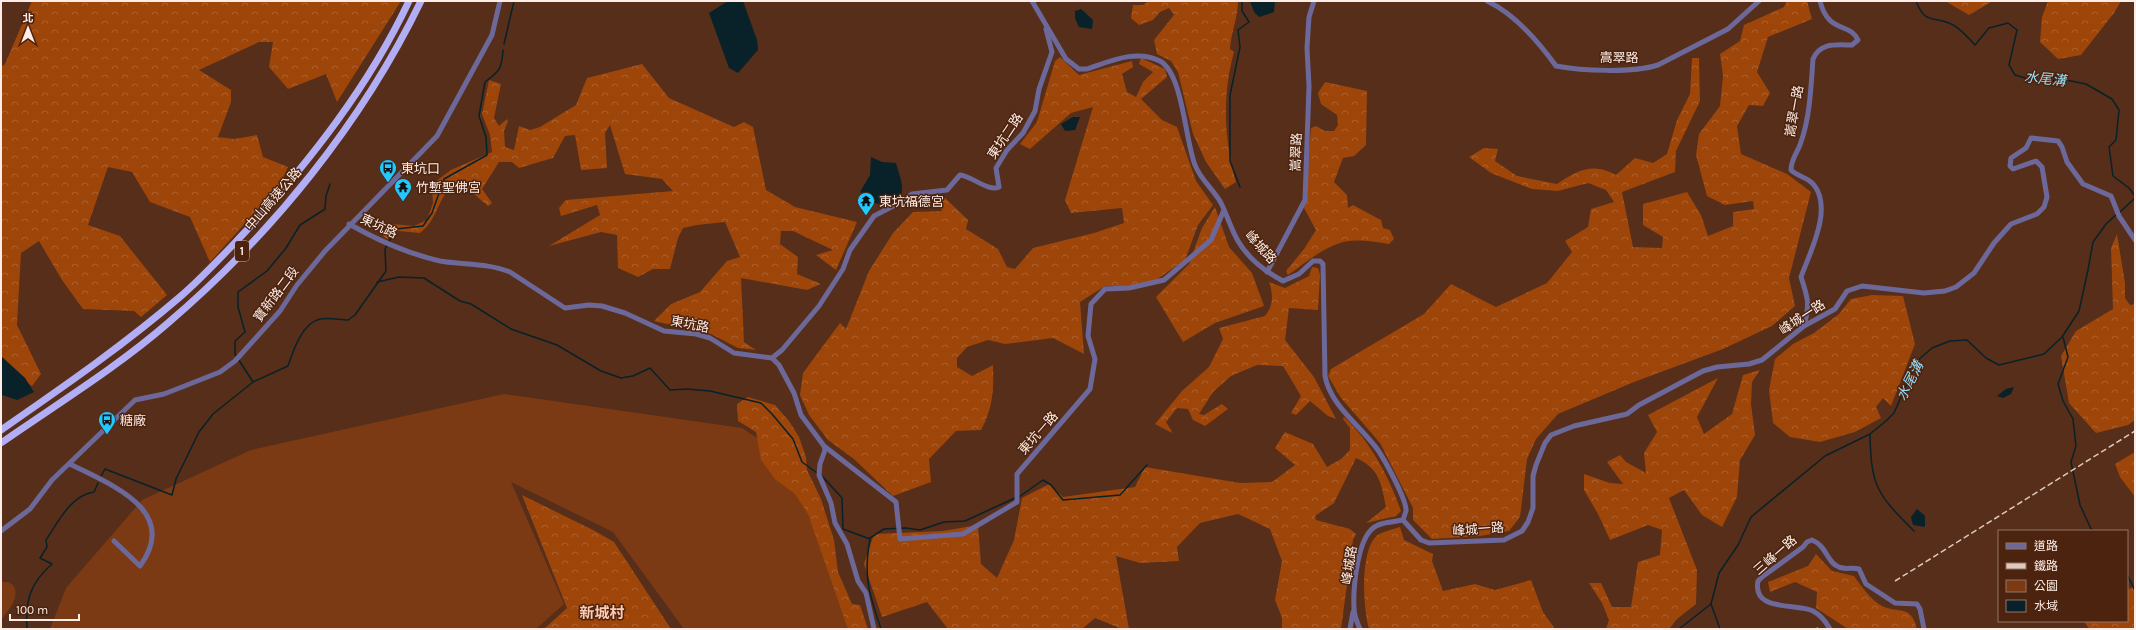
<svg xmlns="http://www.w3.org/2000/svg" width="2136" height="630" font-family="Karla,'Noto Sans TC',sans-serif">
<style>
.green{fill:#7c3a14}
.forest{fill:url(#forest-crowns)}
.water{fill:#092129}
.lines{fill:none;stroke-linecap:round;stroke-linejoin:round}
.stream{stroke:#092129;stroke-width:1.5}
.minor{stroke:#6c699a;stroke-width:5}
.highway{stroke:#b2aef6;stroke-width:7}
.rail{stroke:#dec8bf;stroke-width:1.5;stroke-dasharray:6 3;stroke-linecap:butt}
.labels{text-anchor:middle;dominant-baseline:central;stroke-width:3;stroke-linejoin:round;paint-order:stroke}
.shield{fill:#4b230e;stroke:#c8b0a5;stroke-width:1}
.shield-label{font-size:12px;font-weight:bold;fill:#feede6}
.street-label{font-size:13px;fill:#feede6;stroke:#4b230e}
.poi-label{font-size:13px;fill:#feede6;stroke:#4b230e;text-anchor:start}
.water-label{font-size:14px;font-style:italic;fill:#98dcf9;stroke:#4b230e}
.quarter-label{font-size:15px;font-weight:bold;fill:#fecab2;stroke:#4b230e}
</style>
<defs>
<pattern id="forest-crowns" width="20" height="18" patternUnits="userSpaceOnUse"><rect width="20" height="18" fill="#9e450a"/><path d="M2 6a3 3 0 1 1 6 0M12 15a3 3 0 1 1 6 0" fill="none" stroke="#ad602e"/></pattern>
</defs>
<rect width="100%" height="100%" fill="#562e19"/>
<g class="green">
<polygon points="504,394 742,428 793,462 856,629 684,629 613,532 511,482 564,604 536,629 50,629 66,588 142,500 251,450"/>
<path d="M1,582H8L13,585C21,598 8,610 1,620Z"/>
</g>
<g class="forest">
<polygon points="32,1 401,1 337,102 326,74 288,89 269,67 273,42 259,42 199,70 231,90 231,102 218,137 234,139 257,135 263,157 288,167 279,186 210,262 190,217 150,202 132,172 108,167 88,225 120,236 167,295 141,317 134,311 83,309 62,280 39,241 21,253 17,325 41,374 32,386 1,365 1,67 5,64"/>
<path d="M1149,1H1238C1238,18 1231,32 1230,49L1234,52C1222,95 1224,139 1236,182L1225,189L1206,162L1193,134L1178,72L1171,61L1157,54L1154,40L1174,15L1169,8L1160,12L1153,20L1139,25L1131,18L1133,5H1143Z"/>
<path d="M1787,1H1807L1812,19L1768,37L1757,72L1770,93L1763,106L1749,105L1737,126L1741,154L1787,174L1811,192L1789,278L1795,306L1772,326L1723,349L1634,382L1558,414L1536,439L1527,459L1520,517L1509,531L1480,536L1432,539L1413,520V508L1380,443L1341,398L1328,376L1331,369L1424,314L1451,284L1496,307L1547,283L1572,252L1565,241L1588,227L1591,209L1614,202L1606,190L1588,183L1558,191L1532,189L1491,173L1469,157L1484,148L1498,149L1495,161L1517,176L1557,184C1578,170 1592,162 1616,175L1635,158L1653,163L1667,154L1677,120L1690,94L1692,58H1699L1700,101L1676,151L1675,172L1622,192L1633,247L1662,248L1663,237L1643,225V204L1687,192L1701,215L1708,236L1733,226V212L1754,209L1753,201L1725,205L1707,196L1696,155L1699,134L1720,106L1723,76L1720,54L1740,41L1744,25L1784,7Z"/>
<polygon points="1945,1 2004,1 1991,2 1969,15"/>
<polygon points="2048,1 2121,1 2114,13 2081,55 2058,59 2040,42 2042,17"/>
<path d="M1060,57L1079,75L1132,61L1133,67L1122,74L1127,92L1136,97L1143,82L1153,72L1139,64L1141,58L1165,69L1167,77L1141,99L1162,120L1177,127L1196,181L1213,205L1198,225L1185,260L1153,282L1128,286H1105L1080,302L1084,354L1053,338L1005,344L988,340L967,347L957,358V367L972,376L993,365C994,389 993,408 981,430L956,431L929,459L931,482L893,496L854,459L828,440L809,415L800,395L803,373L840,323L846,329L869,271L893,233L913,212L942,211L934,197L942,195L968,220L966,229L998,249L1007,267L1015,269L1033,248L1094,233L1124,223L1122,208L1071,213L1065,200L1093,107L1071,113L1030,149L1020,144L1037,122L1055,61Z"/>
<path d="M642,64L669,98L734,127L744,122L753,127L766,190L795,207L857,222L836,270L816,255L833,250L793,231H781L780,244L798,257L797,274L821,284L807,290L741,278L744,342L756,350L738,348L711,334L654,321L671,304L700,292L727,261L740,257L725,222L697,225L683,228L678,238L670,269H653L638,277L618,268L617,235L601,232L549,246L600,215L597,205L561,216L559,208L566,200L673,191L662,179L625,174L610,125L605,133L607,168L581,170L575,135L565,136L553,158L519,168L512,162H499L482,189L492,203L488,206L460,182C456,185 450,187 447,191C437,205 435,222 420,233L398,231L387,239L383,236L392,224L414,226L427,220L433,203L432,184L451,170L492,152L490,135L482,114L489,80L501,84L494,118L499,126L507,119L508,121L504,131L505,147L514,150L519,126L530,130L540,127L576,105L587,78Z"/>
<path d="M1325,82L1367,91L1366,145L1354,156L1343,158L1334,182L1347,195L1348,208L1353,205L1381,220L1383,228L1390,230L1394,239L1389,244C1374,242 1355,238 1340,243C1321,249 1304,264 1288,275L1286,271L1304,249L1316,230L1304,208L1311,128L1316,126L1325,131H1334L1338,125L1337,115L1321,104L1318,93Z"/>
<polygon points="1215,207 1229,247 1252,273 1264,306 1215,323 1183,342 1156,297 1189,264 1202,228"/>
<polygon points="2117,234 2125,283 2125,298 2130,305 2135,304 2135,420 2128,425 2096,433 2069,403 2061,356 2076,331 2113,309 2111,248"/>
<path d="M1312,267L1318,268L1320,275L1318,310L1289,308L1285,340L1314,377L1336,419L1328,416L1310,401L1296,415L1291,413L1301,396L1283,366L1257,365L1231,376L1213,392L1199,414L1204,415L1222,404L1228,409L1205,426L1193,420L1188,409L1177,408L1166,422L1171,430L1172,433L1155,424L1182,391L1209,367L1223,339L1219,328L1265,316C1274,306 1273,293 1269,282L1285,288L1309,276Z"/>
<polygon points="1872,295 1903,296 1915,344 1891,406 1883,398 1876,407 1881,418 1855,432 1820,442 1790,437 1773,423 1769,390 1775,359 1793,344 1814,333 1839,314 1851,299"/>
<polygon points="1760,370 1752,382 1751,404 1755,435 1740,460 1737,497 1722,527 1702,515 1684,490 1669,498 1697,570 1696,604 1677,619 1669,629 1606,629 1609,620 1602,603 1589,583 1601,583 1612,607 1631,607 1638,562 1660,555 1662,530 1648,525 1610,540 1598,514 1584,490 1584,474 1610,483 1623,484 1607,462 1620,455 1626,462 1646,473 1644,453 1657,432 1648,415 1718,378 1697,417 1704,434 1732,414 1743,375"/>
<polygon points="748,397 775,405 789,421 799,437 806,457 807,470 821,499 834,540 838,572 852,604 860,605 868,629 848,629 808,514 795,494 775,479 761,460 756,432 738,421 737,404"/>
<path d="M1344,417C1371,442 1389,477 1401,511L1396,516L1366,523L1386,507C1381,483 1380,469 1356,458L1334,503L1315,516L1316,520L1350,529L1356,534L1353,540L1341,629H1282V618L1275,600L1282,561L1270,529L1238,514L1200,523L1177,547L1179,561L1140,563L1116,556L1129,629H1122L1095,618L1082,629H948L927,602L882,617L864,564L874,534L943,531L978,525L981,564L997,578L1014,540L1022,498L1049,484L1063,497L1135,487L1145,467L1240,483L1272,482L1295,465L1275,448L1285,432L1313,444L1327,467L1341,459L1350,450V428L1343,419Z"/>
<polygon points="2135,452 2135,497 2120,477 2115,464"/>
<polygon points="522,495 595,531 614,542 671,629 544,629 567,608"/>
<path d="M1400,527L1404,540L1433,554L1432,561L1443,591L1475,584L1495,590L1531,580L1543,612L1555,629H1369C1363,609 1359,547 1379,534C1385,531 1394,529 1400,527Z"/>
<path d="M1816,554L1832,571L1854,576C1861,586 1871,600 1882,606C1899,614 1911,604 1917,629H1848L1816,608L1817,592L1795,582L1770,592L1768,582L1808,566Z"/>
<polygon points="2135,586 2135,629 2089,629 2084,621 2127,621 2127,590"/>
</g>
<g class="water">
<polygon points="728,1 743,1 757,40 758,50 738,73 729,68 709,13"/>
<polygon points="1250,1 1275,1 1274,12 1259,17 1254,12"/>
<polygon points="1081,9 1093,20 1092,29 1079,27 1075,18 1075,11"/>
<polygon points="1073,117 1080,117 1075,130 1065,131 1061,124"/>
<path d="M871,157L882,162L896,163C898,171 902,180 902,188C903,207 880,205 868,202L867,195L860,192L870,175Z"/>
<polygon points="1,356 25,378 34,392 17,400 2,395"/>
<polygon points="2014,387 2011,394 2003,398 1997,396 2006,389"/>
<polygon points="1917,509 1925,516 1925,527 1913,525 1911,517"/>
</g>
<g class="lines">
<g class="stream">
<path d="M1916,1C1925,24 1931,16 1949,23C1959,26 1968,38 1975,45L1989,28L2008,23L2017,30L2009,65L2015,75L2036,81L2066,80L2086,84L2112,99L2119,110L2116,140L2109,147L2113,176L2129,188L2135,196"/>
<polyline points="504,44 514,1"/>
<polyline points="1240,187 1230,161 1230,95 1240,47 1238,30 1249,22 1242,11 1242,1"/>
<polyline points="2120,212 2135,198"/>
<polyline points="377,282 399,277 424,278 460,301 471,304 511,329 557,345 601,371 621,378 633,376 650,368 670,390 687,389 710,391 761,403 772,414 793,439 802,462 817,473"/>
<polyline points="2063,337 2068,357 2058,384 2063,401 2073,419 2076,446 2071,462 2080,505 2092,531"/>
<polyline points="253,382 235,354 235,341 245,332 238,307 238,292 267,271 286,248 300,225 325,209 326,196 330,184"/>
<path d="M1870,434C1871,487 1877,494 1914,531"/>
<path d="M101,476L105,469L172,495L176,479L199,432L213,414L253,382L288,366C293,351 302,323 320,319C329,317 340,320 348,320L355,315L386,271L385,249L396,229L423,226L432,213L444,179L487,155L486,137L479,116L485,82C500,71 502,68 503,50"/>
<path d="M822,476L842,498L843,529L870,539C863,576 869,594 881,629"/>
<polyline points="1019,497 1043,480 1051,485 1063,500 1120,495 1147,465"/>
<polyline points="870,538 884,529 906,528 920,530 944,522 965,521 1015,498"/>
<polyline points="2127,574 2135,591"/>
<polyline points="1711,604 1720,629"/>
<path d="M27,629C25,601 30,583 52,564L40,558L47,547L46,540C58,522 71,495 94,492L98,483"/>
<polyline points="1679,629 1711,604 1719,573 1738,545 1751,517 1825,456 1870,434 1886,421 1894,413 1917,361 1932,348 1950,341 1967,340 1986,358 1999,365 2044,354 2062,337 2079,311 2088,270 2093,242 2106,224 2117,214"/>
</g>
<g class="minor">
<path d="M1032,1L1066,59L1079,69H1087C1111,61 1136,49 1160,61C1183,74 1185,140 1195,165C1200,179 1214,190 1221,203C1227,215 1231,229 1238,241C1248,258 1266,272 1283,281L1299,274L1313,261H1320L1323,264L1325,376C1330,404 1357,423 1374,445C1382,454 1407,500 1406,511C1405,514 1404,517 1403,520C1393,522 1378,522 1371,530C1357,544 1353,589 1354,608C1354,616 1357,622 1360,629"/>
<path d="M1487,1C1515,14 1538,41 1556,66C1582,71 1633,73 1658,65L1728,29L1759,1"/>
<path d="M349,224C377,240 409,254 440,261C464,265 488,263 510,272L565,308L589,305L602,306L625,313L664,331L696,334L710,338L734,353L772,358L779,365L794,393L801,415L824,446L825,450L820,464L819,475L831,503L835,523L847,544L858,581L866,593L874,629"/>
<polyline points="1267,272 1305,200 1309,86 1307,48 1309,17 1314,1"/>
<path d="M1804,326C1810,304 1808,298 1801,277C1810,252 1833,209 1814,185C1808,177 1798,177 1791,170C1791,159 1798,152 1801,142C1810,117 1811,86 1813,59C1820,42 1836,45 1852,45L1858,40C1850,22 1828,34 1820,1"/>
<path d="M772,358L782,350L819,306L843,269L850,250L874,216L899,203L912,194L947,190L960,175C972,176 988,192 999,187L996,168L1007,150L1023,133L1035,111L1039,89L1052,52L1046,29"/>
<polyline points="824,446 896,502 900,539 963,534 1017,502 1017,474 1090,389 1095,359 1088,336 1091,304 1105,289 1129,288 1164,280 1211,240 1224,210"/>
<path d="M70,464C109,484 181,510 140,566L114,541"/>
<polyline points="1403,520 1421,540 1429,543 1504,540 1522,531 1528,522 1533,508 1533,476 1536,465 1545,443 1551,435 1574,426 1627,414 1639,405 1703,371 1717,367 1749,364 1762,360 1804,326 1835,309 1847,291 1862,286 1924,293 1945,291 1956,287 1974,273 1994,243 2011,224 2037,214 2044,207 2047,197 2042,167 2036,161 2013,169 2010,166 2011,158 2026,148 2031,138 2058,141 2062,147 2067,162 2083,184 2111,196 2119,216 2135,240"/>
<polyline points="1,531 30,509 52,480 135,400 164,394 182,387 220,372 235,361 280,311 297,285 325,251 437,136 492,35 500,1"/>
<polyline points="1350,629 1353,612"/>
<path d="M1830,629C1826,622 1821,615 1813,611C1796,603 1752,612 1758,581L1762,577L1803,547L1807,542L1812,540C1827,546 1827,563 1839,567C1845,570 1852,567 1859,569L1866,584L1895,603L1917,604L1920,609L1924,629"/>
</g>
<g class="highway">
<path d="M1,430C63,387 124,345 181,296C204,276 225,253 247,230C310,161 369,86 409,1"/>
<path d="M1,443C57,404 116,368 168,323C271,235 362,123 421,1"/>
</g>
<g class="rail">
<polyline points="1895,581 2135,431"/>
<polyline points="1816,629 1818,628"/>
</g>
</g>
<defs>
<symbol id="bus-pin" viewBox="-11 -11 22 30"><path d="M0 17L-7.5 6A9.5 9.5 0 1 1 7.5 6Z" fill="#23c9fe" stroke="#4b230e"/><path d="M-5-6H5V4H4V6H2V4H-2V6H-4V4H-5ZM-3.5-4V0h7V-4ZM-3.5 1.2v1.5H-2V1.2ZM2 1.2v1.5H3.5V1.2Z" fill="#111"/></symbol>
<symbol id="temple-pin" viewBox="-11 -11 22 30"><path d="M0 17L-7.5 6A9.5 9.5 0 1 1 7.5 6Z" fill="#23c9fe" stroke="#4b230e"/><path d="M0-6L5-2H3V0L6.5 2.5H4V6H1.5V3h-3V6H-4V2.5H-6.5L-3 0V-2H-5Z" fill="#111"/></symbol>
</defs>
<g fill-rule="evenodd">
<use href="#bus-pin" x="378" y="158" width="20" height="27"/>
<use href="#temple-pin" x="393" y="177" width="20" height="27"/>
<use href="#temple-pin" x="856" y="191" width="20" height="27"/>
<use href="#bus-pin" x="97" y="410" width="20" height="27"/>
</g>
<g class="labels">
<rect class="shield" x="235" y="241" width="14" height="20" rx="3"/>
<g class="shield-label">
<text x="242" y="251">1</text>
</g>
<g class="street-label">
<text x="1619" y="57">嵩翠路</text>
<text transform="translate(1794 111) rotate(-80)">嵩翠一路</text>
<text transform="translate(1005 136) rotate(-56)">東坑二路</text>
<text transform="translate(1296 152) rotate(-88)">嵩翠路</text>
<text transform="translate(273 199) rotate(-49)">中山高速公路</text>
<text transform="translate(379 226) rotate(25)">東坑路</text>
<text transform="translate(1261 247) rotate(48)">峰城路</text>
<text transform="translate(276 294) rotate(-53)">寶新路二段</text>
<text transform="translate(1802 317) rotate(-33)">峰城一路</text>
<text transform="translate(690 324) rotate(11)">東坑路</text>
<text transform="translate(1038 433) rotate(-49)">東坑一路</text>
<text transform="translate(1478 529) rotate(-4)">峰城一路</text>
<text transform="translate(1775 555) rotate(-41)">三峰一路</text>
<text transform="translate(1349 565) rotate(-81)">峰城路</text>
</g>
<g class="poi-label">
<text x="401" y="168">東坑口</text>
<text x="416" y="187">竹塹聖佛宮</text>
<text x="879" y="201">東坑福德宮</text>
<text x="120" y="420">糖廠</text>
</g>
<g class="water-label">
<text transform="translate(2045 79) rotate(6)">水尾溝</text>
<text transform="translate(1910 381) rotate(-63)">水尾溝</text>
</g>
<g class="quarter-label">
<text x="602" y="613">新城村</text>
</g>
</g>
<rect width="2136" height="630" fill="none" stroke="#feede6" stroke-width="4"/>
<rect x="1998" y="530" width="130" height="92" fill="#4b230e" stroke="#937464"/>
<rect x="2006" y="543" width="20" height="6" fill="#6c699a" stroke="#937464"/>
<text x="2034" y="550" font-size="12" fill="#feede6">道路</text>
<rect x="2006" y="563" width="20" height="6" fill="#dec8bf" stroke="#937464"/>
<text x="2034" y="570" font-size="12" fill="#feede6">鐵路</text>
<rect x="2006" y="580" width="20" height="12" fill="#7c3a14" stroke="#937464"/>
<text x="2034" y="590" font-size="12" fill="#feede6">公園</text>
<rect x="2006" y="600" width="20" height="12" fill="#092129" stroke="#937464"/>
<text x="2034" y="610" font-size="12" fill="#feede6">水域</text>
<g transform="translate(28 28)" stroke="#4b230e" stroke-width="3" paint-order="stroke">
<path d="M0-3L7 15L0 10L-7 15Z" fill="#feede6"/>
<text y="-6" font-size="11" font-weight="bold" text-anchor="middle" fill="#feede6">北</text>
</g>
<path d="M10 614v6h69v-6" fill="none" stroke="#feede6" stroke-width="2"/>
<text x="16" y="614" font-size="12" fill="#feede6" stroke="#4b230e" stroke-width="3" paint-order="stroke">100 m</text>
</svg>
